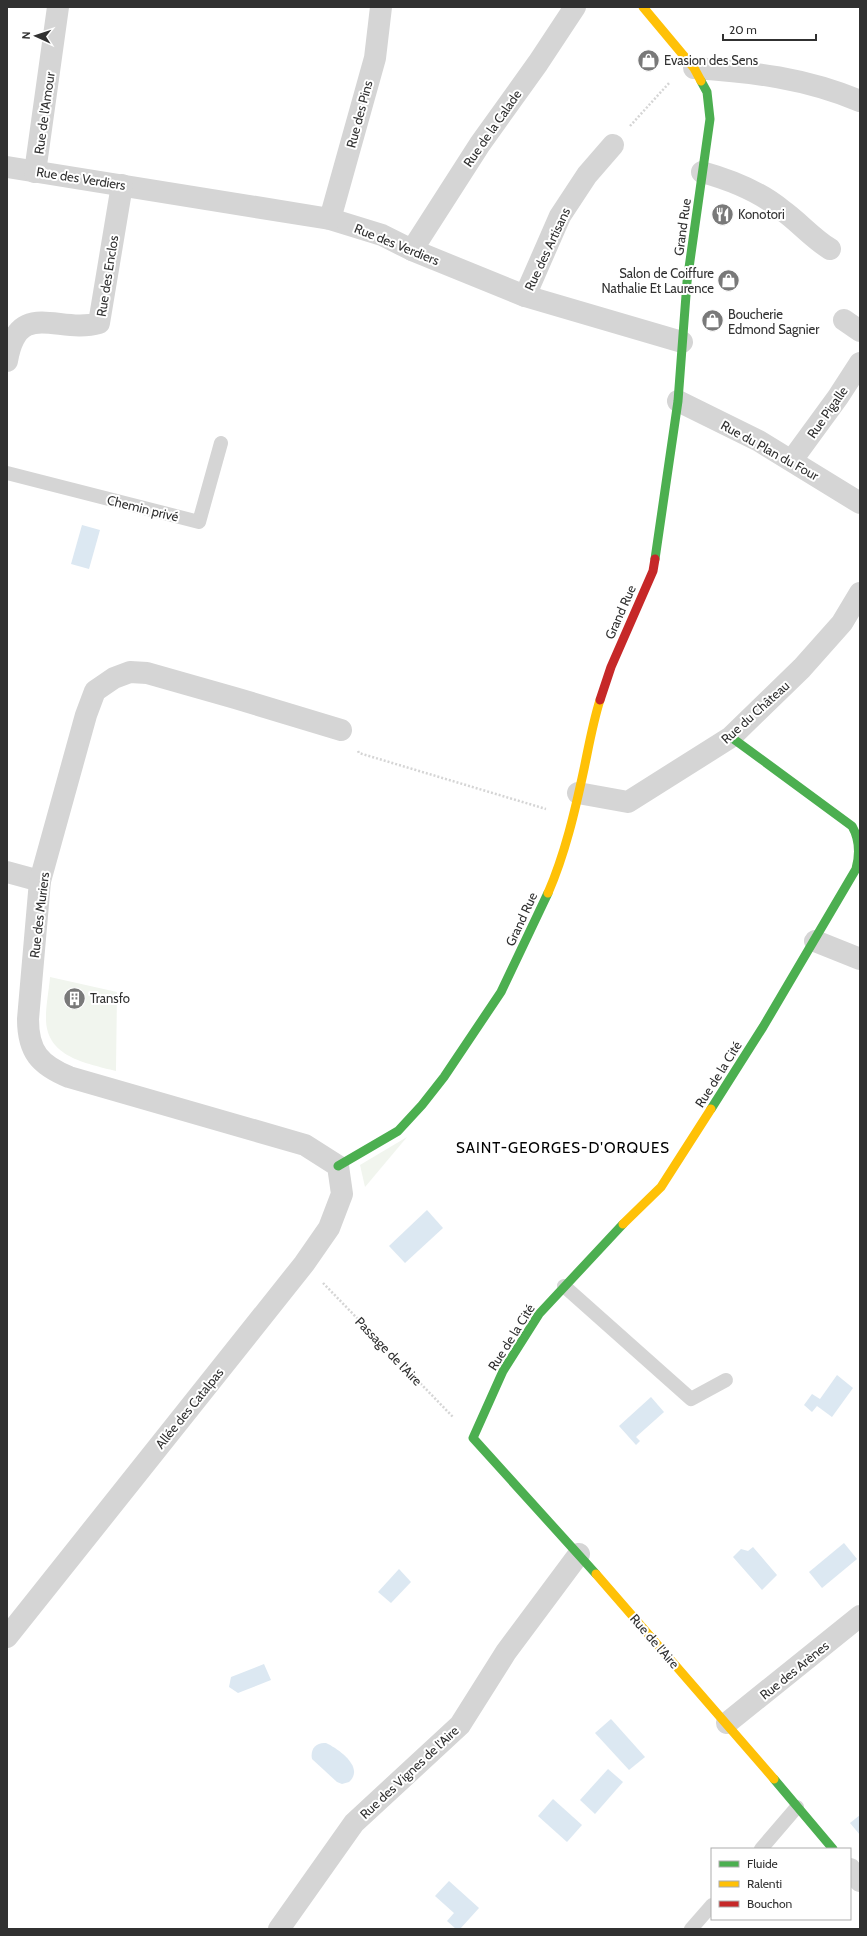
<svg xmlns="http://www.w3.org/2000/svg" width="867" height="1936" font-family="Cabin,sans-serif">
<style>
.green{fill:#f1f5ee}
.water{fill:#dce8f2}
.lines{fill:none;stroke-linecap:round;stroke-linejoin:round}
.path{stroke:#d5d5d5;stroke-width:2.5;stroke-dasharray:2 2;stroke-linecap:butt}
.lane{stroke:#d5d5d5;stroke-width:14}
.street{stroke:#d5d5d5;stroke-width:22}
.fast{stroke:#4caf50;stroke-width:9}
.slow{stroke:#ffc107;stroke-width:9}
.jam{stroke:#c62828;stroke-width:9}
.labels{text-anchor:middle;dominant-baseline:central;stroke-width:4;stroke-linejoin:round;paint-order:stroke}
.poi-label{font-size:13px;fill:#313131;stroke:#fff;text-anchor:start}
.street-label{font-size:13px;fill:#313131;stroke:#fff}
.quarter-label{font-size:15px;letter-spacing:1px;fill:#000;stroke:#fff}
</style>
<rect width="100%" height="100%" fill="#fff"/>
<g class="green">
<path d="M50,977L117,992L116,1071C86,1063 45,1057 46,1017C46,1004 49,990 50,977Z"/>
<polygon points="407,1137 365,1187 360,1165"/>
</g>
<g class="water">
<polygon points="82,525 100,530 89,569 71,564"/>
<polygon points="427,1210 443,1228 405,1263 389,1246"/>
<polygon points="837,1375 853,1388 832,1417 817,1406 812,1412 804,1405 812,1394 820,1399"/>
<polygon points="651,1397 664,1412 636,1437 640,1441 636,1445 619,1426"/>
<polygon points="844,1543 857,1559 822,1588 809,1572"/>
<polygon points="753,1547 777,1575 762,1590 733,1557 741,1549 748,1551"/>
<polygon points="399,1569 411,1582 391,1603 378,1592"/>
<polygon points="264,1664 271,1680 238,1693 229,1687 231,1677"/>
<polygon points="611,1719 645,1757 629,1770 595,1733"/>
<path d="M326,1743C339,1749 365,1768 349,1782L342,1784L337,1782L312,1759C310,1749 316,1742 326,1743Z"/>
<polygon points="608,1769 623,1782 595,1814 580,1800"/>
<polygon points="553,1799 582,1825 567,1842 538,1816"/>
<polygon points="860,1815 860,1835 850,1823"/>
<polygon points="449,1881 479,1908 460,1929 456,1929 447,1921 454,1913 435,1896"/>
</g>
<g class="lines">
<g class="path">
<polyline points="630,126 670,82"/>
<polyline points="358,751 359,753 546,809"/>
<polyline points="323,1283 453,1417"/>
</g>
<g class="lane">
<polyline points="7,473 199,522 221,443"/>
<polyline points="564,1286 691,1399 726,1380"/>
<polyline points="761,1849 797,1807"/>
<polyline points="691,1929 712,1905"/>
</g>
<g class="street">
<path d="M694,68C753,72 805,78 860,101"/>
<polyline points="7,167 330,219 382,235 412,250 525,296 682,342"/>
<polyline points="35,172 58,7"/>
<path d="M702,172C731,180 759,191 782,210C799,222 812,238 830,249"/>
<polyline points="330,219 375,58 381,7"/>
<polyline points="412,250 480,144 538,63 575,7"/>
<polyline points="525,296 560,216 587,175 613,145"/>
<polyline points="844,320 860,331"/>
<path d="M7,361C18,297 59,335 99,323L122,185"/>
<polyline points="678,401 759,441 860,503"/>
<polyline points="792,460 838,397 860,363"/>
<polyline points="578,793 628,802 731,737 802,668 842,623 860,593"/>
<polyline points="7,872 40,881"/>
<polyline points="815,941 860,959"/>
<path d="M7,1637L304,1264L329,1228L342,1194L338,1166L305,1145L69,1077C40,1065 28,1052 28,1019L40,881L86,715L95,691L114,678L130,672L147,673L235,698L341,730"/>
<polyline points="727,1723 860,1616"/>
<polyline points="850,1869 860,1881"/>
<polyline points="279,1929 354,1823 460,1725 506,1652 579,1554"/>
</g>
<g class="fast">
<polyline points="655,559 678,401 687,282 710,119 707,92 701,81"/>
<path d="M711,1109L763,1027L856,869C860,854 860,840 852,826L731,737"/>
<polyline points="338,1166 398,1131 422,1105 444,1077 501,992 548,893"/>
<polyline points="596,1574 473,1438 503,1371 539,1314 623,1224"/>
<polyline points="774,1779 833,1849"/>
</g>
<g class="slow">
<polyline points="643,7 694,68 701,81"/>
<path d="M548,893C565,854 575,811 584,769C589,745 593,722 600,700"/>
<polyline points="623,1224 661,1187 711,1109"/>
<polyline points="596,1574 774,1779"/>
</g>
<polyline class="jam" points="600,700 611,667 653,571 655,559"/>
</g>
<defs>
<symbol id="shop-disc" viewBox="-11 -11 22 22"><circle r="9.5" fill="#797979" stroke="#fff"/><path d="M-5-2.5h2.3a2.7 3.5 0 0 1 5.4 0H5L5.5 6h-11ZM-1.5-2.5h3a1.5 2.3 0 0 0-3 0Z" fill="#fff"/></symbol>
<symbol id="restaurant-disc" viewBox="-11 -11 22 22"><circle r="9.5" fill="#797979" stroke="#fff"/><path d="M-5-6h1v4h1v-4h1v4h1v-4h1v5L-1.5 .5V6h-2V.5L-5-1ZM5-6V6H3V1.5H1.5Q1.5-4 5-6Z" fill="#fff"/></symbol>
<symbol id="building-disc" viewBox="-11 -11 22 22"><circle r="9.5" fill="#797979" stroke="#fff"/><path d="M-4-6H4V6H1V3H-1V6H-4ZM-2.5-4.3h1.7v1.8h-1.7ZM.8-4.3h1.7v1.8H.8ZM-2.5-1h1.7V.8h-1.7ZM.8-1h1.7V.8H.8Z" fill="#fff"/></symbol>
</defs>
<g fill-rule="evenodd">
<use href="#shop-disc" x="636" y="48" width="25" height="25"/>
<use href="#restaurant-disc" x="710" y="202" width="25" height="25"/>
<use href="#shop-disc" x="716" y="268" width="25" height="25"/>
<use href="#shop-disc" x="700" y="308" width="25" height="25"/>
<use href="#building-disc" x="62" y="986" width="25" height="25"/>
</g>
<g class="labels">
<g class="poi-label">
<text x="664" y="60">Evasion des Sens</text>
<text x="738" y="214">Konotori</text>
<text x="714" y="273" text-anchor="end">Salon de Coiffure<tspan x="714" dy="15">Nathalie Et Laurence</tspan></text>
<text x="728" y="314">Boucherie<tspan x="728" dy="15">Edmond Sagnier</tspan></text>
<text x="90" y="998">Transfo</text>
</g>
<g class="street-label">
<text transform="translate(44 113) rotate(-82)">Rue de l'Amour</text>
<text transform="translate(359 114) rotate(-75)">Rue des Pins</text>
<text transform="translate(492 128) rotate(-55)">Rue de la Calade</text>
<text transform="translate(81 178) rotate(9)">Rue des Verdiers</text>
<text transform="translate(682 227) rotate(-82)">Grand Rue</text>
<text transform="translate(397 244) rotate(22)">Rue des Verdiers</text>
<text transform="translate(547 249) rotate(-65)">Rue des Artisans</text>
<text transform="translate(107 276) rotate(-81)">Rue des Enclos</text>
<text transform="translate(827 412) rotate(-55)">Rue Pigalle</text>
<text transform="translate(770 450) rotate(29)">Rue du Plan du Four</text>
<text transform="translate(143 508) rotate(14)">Chemin privé</text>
<text transform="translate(620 612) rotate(-66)">Grand Rue</text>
<text transform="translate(755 712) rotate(-42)">Rue du Château</text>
<text transform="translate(39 915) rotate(-83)">Rue des Muriers</text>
<text transform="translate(521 919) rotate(-65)">Grand Rue</text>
<text transform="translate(718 1074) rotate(-58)">Rue de la Cité</text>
<text transform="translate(511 1337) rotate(-58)">Rue de la Cité</text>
<text transform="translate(389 1351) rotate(46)">Passage de l'Aire</text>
<text transform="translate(189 1408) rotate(-51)">Allée des Catalpas</text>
<text transform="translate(655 1641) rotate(49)">Rue de l'Aire</text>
<text transform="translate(794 1670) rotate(-39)">Rue des Arènes</text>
<text transform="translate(409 1772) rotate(-43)">Rue des Vignes de l'Aire</text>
</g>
<g class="quarter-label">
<text x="563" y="1148">SAINT-GEORGES-D'ORQUES</text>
</g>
</g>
<rect width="867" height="1936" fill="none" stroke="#313131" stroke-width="16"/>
<rect x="711" y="1848" width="140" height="72" fill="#ffffff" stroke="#adadad"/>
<rect x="719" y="1861" width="20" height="6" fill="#4caf50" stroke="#adadad"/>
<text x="747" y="1868" font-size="12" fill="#313131">Fluide</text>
<rect x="719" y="1881" width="20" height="6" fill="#ffc107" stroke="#adadad"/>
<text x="747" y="1888" font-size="12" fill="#313131">Ralenti</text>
<rect x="719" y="1901" width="20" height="6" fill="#c62828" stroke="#adadad"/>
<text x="747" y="1908" font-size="12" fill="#313131">Bouchon</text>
<g transform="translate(36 36) rotate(273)" stroke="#ffffff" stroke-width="3" paint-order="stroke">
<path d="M0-3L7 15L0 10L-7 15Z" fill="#313131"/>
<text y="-6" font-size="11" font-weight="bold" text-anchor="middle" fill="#313131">N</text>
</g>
<path d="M723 34v6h93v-6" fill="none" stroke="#313131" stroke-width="2"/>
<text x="729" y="34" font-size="12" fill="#313131" stroke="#ffffff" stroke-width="3" paint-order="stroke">20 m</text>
</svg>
